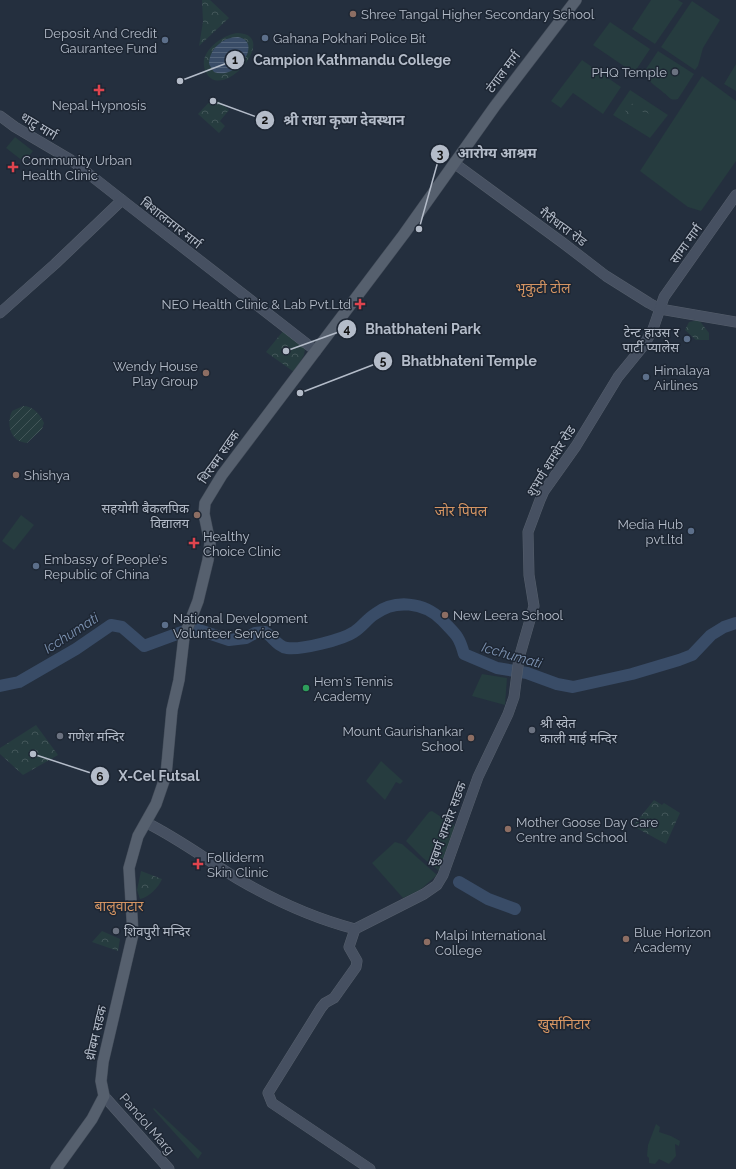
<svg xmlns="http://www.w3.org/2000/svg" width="736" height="1169" font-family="Raleway,'Noto Sans Devanagari',sans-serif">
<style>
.grass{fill:#263c3f}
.park{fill:url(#park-crowns)}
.garden{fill:url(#garden-furrows)}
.water{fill:url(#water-rules)}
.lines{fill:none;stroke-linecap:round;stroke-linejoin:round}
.river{stroke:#394c67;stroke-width:12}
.secondary-casing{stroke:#565f6c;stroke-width:11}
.primary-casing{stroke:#414a57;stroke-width:12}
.secondary{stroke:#465061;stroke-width:10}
.primary{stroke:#56606e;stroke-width:11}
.education-dot{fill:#8d6e63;stroke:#1d2633;stroke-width:1.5}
.service-dot{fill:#5c6f8a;stroke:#1d2633;stroke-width:1.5}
.worship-dot{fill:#6b7280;stroke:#1d2633;stroke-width:1.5}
.health-dot{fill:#e0444e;stroke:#1d2633;stroke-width:1.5}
.leisure-dot{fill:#2e9e5b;stroke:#1d2633;stroke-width:1.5}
.labels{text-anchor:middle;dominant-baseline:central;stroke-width:3;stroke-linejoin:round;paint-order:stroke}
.poi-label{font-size:13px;fill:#b4bcc9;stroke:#1d2633;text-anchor:start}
.street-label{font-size:13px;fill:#b4bcc9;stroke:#1d2633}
.neighbourhood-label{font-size:14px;fill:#d59563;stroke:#1d2633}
.water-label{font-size:14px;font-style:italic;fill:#7c92b1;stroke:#1d2633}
.leader{fill:none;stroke:#b4bcc9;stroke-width:1.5}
.callout-dot{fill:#b4bcc9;stroke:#1d2633;stroke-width:1.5}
.mark-label{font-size:12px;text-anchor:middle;font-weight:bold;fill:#111}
.callout-label{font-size:14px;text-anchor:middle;font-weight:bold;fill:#b4bcc9;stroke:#1d2633;stroke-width:3;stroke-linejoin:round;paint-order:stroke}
</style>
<defs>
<pattern id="park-crowns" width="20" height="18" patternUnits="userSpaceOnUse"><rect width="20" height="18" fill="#263c3f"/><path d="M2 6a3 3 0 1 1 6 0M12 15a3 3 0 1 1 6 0" fill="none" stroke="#435659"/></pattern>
<pattern id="garden-furrows" width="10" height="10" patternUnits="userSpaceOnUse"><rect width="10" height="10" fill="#263c3f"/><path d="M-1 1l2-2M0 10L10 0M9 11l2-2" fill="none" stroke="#435659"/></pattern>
<pattern id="water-rules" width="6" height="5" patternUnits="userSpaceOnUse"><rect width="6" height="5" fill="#394c67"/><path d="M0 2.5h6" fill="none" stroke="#53647b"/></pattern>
</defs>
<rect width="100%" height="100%" fill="#242f3e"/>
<g class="grass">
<polygon points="651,0 678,0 683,3 655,44 632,29"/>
<polygon points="692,1 720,20 703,48 698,66 695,70 661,47"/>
<polygon points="610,22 650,49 634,73 593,45"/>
<path d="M658,51L694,74L678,99C669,101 670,97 664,93C656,86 649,83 644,72Z"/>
<polygon points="582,60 621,87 603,114 573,93 561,108 551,101"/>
<polygon points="736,64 736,91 724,84"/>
<polygon points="702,76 736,101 736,161 701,211 688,207 640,171"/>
<polygon points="630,90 668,115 650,138 613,115"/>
<polygon points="15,137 33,151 24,162 6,148"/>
<polygon points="21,515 34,525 14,550 2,541"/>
<polygon points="482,674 507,678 505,705 472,696"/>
<polygon points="381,761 403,781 400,784 396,782 385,800 366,781"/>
<polygon points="432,811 455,826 439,871 423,858 406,841 429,812"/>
<polygon points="395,842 402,844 437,875 420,890 403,898 372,863"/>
<polygon points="154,1108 202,1153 198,1159 153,1109"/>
<polygon points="656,1124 660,1127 659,1132 671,1136 680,1141 679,1146 675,1144 676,1156 669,1164 659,1159 655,1164 649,1163 649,1158 647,1156 648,1145"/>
</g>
<g class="park">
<polygon points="202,0 210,0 229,18 199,46 203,22"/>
<path d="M238,33C282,35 219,107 205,70C198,52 223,34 238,33Z"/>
<polygon points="214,97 229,110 220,121 225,126 219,133 198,114"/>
<polygon points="630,103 636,105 637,109 649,110 652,121 639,130 637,127 649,119 648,113 638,111 633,117 628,116 625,110"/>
<polygon points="699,320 709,333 709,340 696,340 685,330 689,322"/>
<polygon points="284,330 305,349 304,355 294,372 266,352"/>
<polygon points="36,725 58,755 23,775 0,754 0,748"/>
<polygon points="654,800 662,805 664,803 680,813 666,844 633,826"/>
<path d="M141,871L162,879C159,887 149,897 140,899L137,890Z"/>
<polygon points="102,931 120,939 118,951 92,942"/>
</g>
<path class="garden" d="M23,406C33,406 40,414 44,423L42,429L27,443C10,442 6,424 12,411Z"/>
<path class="water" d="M238,37C264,42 236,81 214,72L209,64C209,49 223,37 238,37Z"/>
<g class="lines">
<g class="river">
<path d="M0,686L19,682L76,649L111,625L122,627L144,646L193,628L229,640L246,638L255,633L265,632C272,636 278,647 287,648C301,650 342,640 354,632C362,627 367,619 375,614C395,599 424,602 442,620C455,634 459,635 464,654L497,668L527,673L557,684L573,687L632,674L679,660L692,655L711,635L724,627L736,623"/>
<polyline points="459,882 488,899 515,909"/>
</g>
<defs>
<g id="secondary">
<polyline points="0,116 15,127 71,160 122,200"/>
<polyline points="454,163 563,243 606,276 649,303 660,309 736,322"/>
<polyline points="0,313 55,264 122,200 316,351"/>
<path d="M147,823C179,839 207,860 238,879C274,900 313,918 355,929L424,894L437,885L443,875L478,777L508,714L514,697L519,658L534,606L529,575L528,532L540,500L544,491L576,446L618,377L644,345L653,329L664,297L736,195"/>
<polyline points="355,929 349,947 357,961 356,967 334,998 325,1003 321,1008 268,1093 272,1103 370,1169"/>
<polyline points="104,1096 169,1169"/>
</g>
<polyline id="primary" points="56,1169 92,1119 104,1096 101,1081 103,1062 133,934 129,868 138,836 156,804 166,775 172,710 179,680 184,637 198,601 208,560 210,543 204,514 205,503 222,475 404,234 495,106 576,0"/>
</defs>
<use href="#secondary" class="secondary-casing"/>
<use href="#primary" class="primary-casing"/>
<use href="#secondary" class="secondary"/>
<use href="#primary" class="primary"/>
</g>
<g class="education-dot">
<circle cx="353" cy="14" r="4"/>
<circle cx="206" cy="373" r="4"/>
<circle cx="16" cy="475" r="4"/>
<circle cx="197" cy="515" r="4"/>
<circle cx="445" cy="615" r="4"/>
<circle cx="471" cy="738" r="4"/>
<circle cx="508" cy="829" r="4"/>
<circle cx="626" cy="939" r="4"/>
<circle cx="427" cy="942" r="4"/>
</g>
<g class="service-dot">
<circle cx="265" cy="38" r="4"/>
<circle cx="165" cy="40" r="4"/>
<circle cx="687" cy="339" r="4"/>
<circle cx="646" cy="377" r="4"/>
<circle cx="691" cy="531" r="4"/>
<circle cx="36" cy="566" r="4"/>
<circle cx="165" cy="625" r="4"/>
</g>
<g class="worship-dot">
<circle cx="675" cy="72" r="4"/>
<circle cx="532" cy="730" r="4"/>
<circle cx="60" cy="736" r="4"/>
<circle cx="116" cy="931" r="4"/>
</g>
<g class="health-dot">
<path d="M97 84h4v4h4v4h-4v4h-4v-4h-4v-4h4z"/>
<path d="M11 161h4v4h4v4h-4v4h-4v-4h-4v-4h4z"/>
<path d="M358 298h4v4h4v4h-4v4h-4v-4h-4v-4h4z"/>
<path d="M192 537h4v4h4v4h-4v4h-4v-4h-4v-4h4z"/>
<path d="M196 858h4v4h4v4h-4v4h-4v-4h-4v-4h4z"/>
</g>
<circle class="leisure-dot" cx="306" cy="688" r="4"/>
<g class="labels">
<g class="poi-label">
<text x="361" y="14">Shree Tangal Higher Secondary School</text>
<text x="157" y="33" text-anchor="end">Deposit And Credit<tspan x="157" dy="15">Gaurantee Fund</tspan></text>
<text x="273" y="38">Gahana Pokhari Police Bit</text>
<text x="667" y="72" text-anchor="end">PHQ Temple</text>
<text x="99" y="105" text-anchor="middle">Nepal Hypnosis</text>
<text x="22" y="160">Community Urban<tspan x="22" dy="15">Health Clinic</tspan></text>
<text x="351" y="304" text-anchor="end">NEO Health Clinic &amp; Lab Pvt.Ltd</text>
<text x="679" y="332" text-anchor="end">टेन्ट हाउस र<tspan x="679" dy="15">पार्टी प्यालेस</tspan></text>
<text x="198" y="366" text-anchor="end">Wendy House<tspan x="198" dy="15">Play Group</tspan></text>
<text x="654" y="370">Himalaya<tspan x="654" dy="15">Airlines</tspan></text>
<text x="24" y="475">Shishya</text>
<text x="189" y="508" text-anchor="end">सहयोगी बैकलपिक<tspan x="189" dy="15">विद्यालय</tspan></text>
<text x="683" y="524" text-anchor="end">Media Hub<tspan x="683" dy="15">pvt.ltd</tspan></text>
<text x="203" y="536">Healthy<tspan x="203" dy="15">Choice Clinic</tspan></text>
<text x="44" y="559">Embassy of People's<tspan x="44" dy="15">Republic of China</tspan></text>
<text x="453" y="615">New Leera School</text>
<text x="173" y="618">National Development<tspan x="173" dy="15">Volunteer Service</tspan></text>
<text x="314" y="681">Hem's Tennis<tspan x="314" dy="15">Academy</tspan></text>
<text x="540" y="723">श्री स्वेत<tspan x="540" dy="15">काली माई मन्दिर</tspan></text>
<text x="463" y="731" text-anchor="end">Mount Gaurishankar<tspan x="463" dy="15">School</tspan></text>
<text x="68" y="736">गणेश मन्दिर</text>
<text x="516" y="822">Mother Goose Day Care<tspan x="516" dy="15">Centre and School</tspan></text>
<text x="207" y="857">Folliderm<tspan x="207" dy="15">Skin Clinic</tspan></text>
<text x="124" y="931">शिवपुरी मन्दिर</text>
<text x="634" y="932">Blue Horizon<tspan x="634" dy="15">Academy</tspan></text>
<text x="435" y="935">Malpi International<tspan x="435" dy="15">College</tspan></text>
</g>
<g class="street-label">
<text transform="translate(503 72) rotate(-53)">टंगाल मार्ग</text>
<text transform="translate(39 126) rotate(31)">थाटु मार्ग</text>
<text transform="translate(171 223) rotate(38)">बिशालनगर मार्ग</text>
<text transform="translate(563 227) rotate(36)">गैरीधारा रोड</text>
<text transform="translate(686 244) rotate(-54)">सामा मार्ग</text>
<text transform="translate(219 457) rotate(-55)">थिरबम सडक</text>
<text transform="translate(551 461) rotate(-58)">शुभर्ण शमशेर रोड</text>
<text transform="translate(447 824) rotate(-70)">सुबर्ण शमशेर सडक</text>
<text transform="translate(96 1033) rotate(-77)">थ्रीबम सडक</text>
<text transform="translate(147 1124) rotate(49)">Pandol Marg</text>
</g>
<g class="neighbourhood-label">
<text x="543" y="288">भृकुटी टोल</text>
<text x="461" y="511">जोर पिपल</text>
<text x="119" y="906">बालुवाटार</text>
<text x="564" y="1024">खुर्सानिटार</text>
</g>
<g class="water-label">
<text transform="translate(71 633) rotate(-33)">Icchumati</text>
<text transform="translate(512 655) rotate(16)">Icchumati</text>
</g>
</g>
<path class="leader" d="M180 81L235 60M213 101L265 120M419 229L440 154M286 351L347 329M300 393L383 361M33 754L100 776"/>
<g class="callout-dot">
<circle cx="180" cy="81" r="4"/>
<circle cx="213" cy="101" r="4"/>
<circle cx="419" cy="229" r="4"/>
<circle cx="286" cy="351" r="4"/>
<circle cx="300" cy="393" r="4"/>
<circle cx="33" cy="754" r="4"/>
<circle cx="235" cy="60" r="10"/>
<circle cx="265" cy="120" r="10"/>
<circle cx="440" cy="154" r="10"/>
<circle cx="347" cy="329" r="10"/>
<circle cx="383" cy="361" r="10"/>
<circle cx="100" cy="776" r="10"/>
</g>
<g class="mark-label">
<text x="235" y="64">1</text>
<text x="265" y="124">2</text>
<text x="440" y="158">3</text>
<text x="347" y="333">4</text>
<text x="383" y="365">5</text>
<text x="100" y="781">6</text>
</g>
<g class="callout-label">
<text x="352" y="65">Campion Kathmandu College</text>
<text x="344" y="125">श्री राधा कृष्ण देवस्थान</text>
<text x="497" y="158">आरोग्य आश्रम</text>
<text x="423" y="334">Bhatbhateni Park</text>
<text x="469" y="366">Bhatbhateni Temple</text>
<text x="159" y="781">X-Cel Futsal</text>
</g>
</svg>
